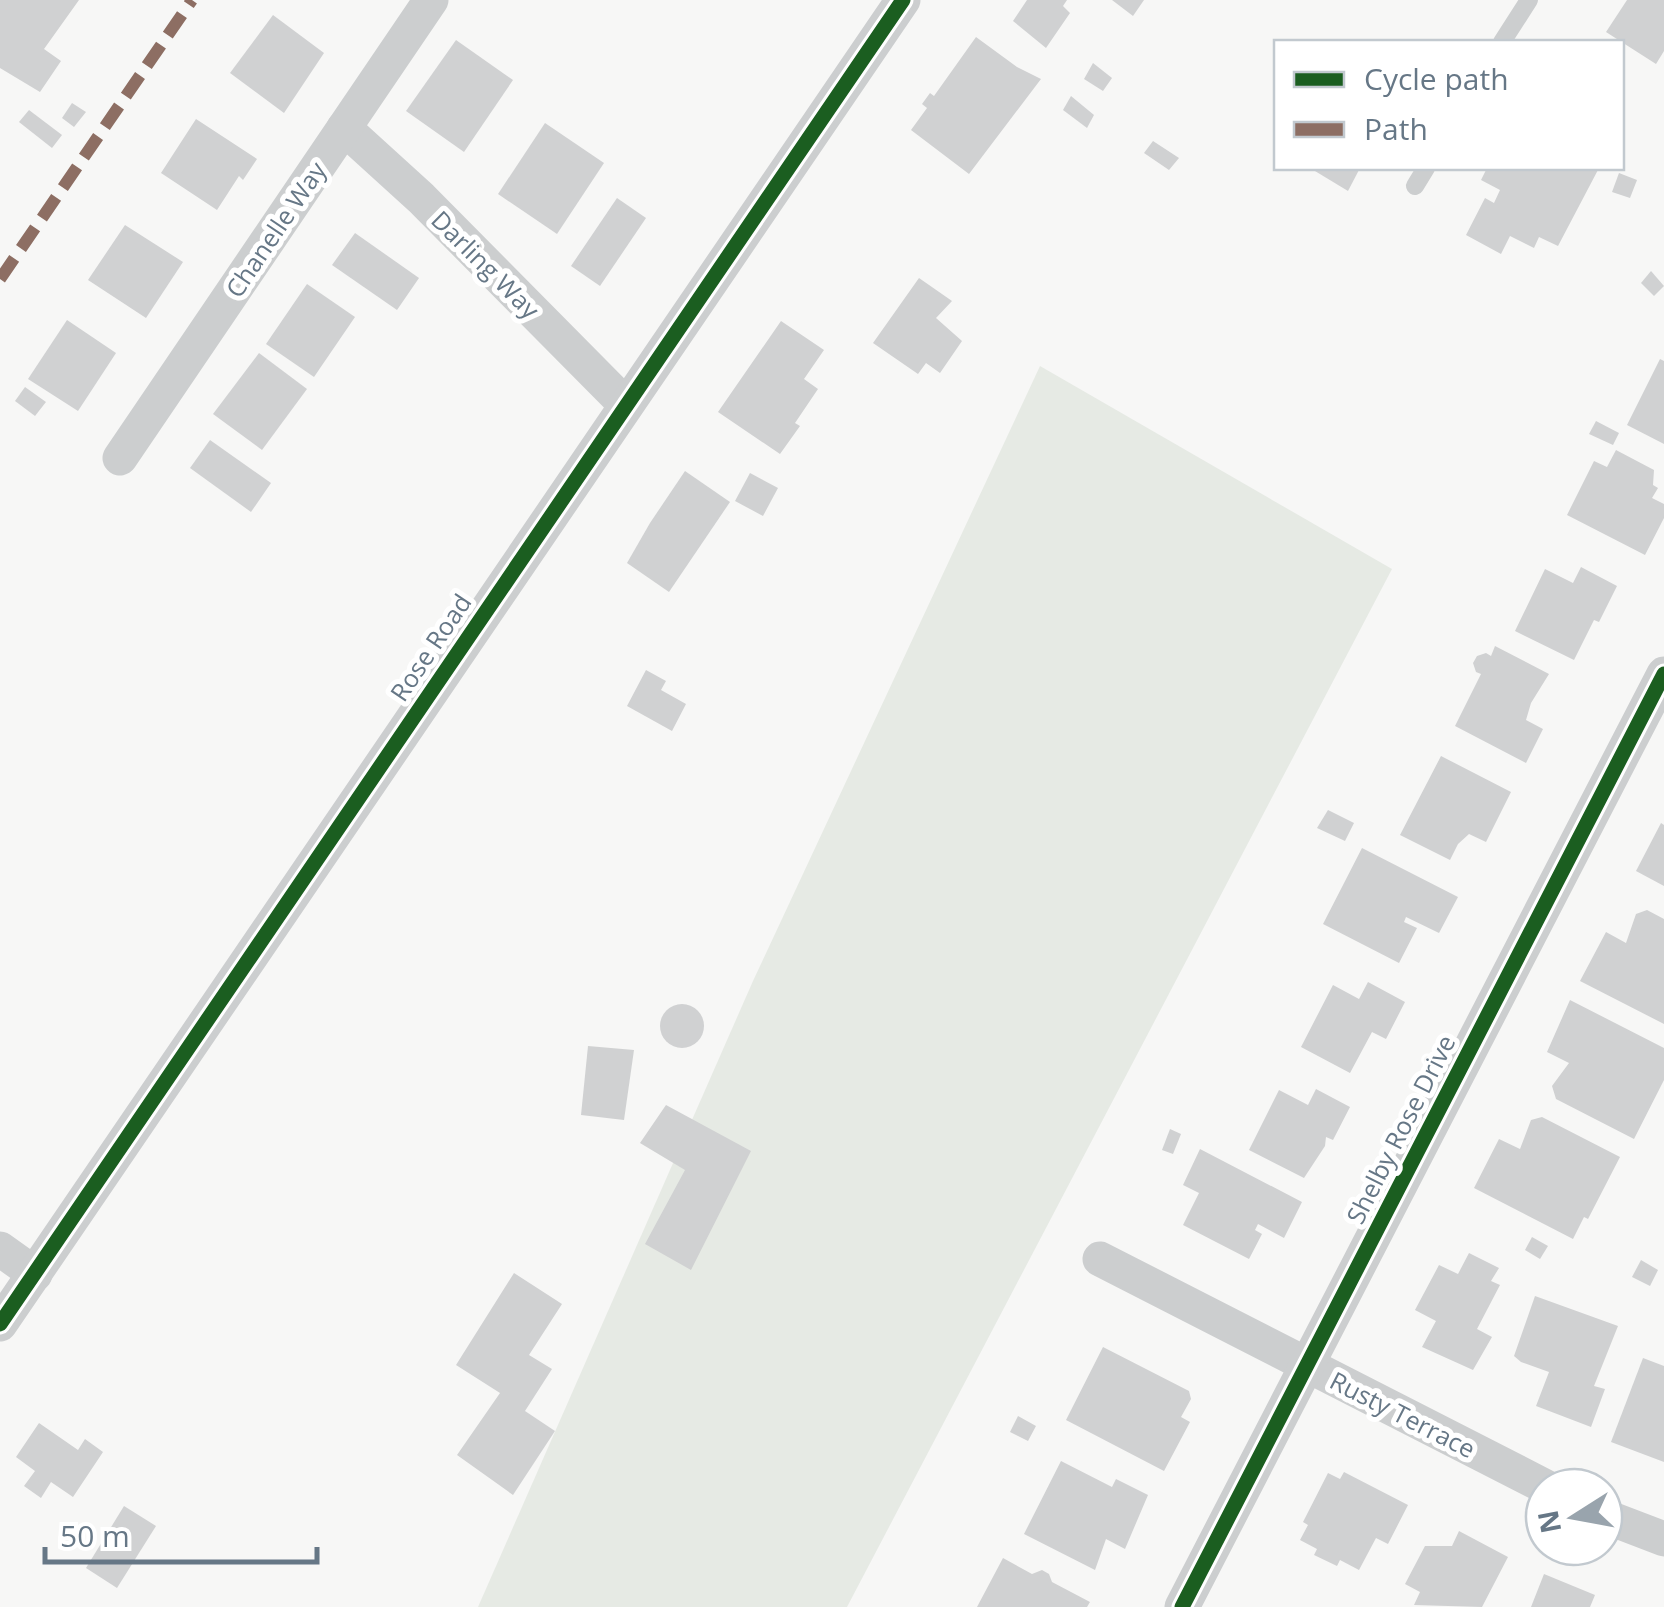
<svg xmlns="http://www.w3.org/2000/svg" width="1664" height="1607" font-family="'Open Sans',sans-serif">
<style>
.green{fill:#e6eae4}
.building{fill:#d0d1d2}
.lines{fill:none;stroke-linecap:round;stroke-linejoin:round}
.service{stroke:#cccecf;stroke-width:18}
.minor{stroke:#cccecf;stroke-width:35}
.quiet{stroke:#8d6e63;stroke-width:12;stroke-dasharray:25 12;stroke-linecap:butt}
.cycleway-casing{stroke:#fff;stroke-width:21}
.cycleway{stroke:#1b5e20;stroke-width:15}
.labels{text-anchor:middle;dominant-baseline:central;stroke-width:10;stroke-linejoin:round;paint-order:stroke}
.street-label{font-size:25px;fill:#667786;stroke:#fff}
</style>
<rect width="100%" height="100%" fill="#f7f7f6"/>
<polygon class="green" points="1040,366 1392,569 847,1607 478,1607 753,981"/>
<g class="building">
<polygon points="0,0 79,0 44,49 61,61 40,92 0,68"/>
<polygon points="1027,0 1067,0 1063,6 1070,13 1046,48 1013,21"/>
<polygon points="1112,0 1144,0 1133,16"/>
<polygon points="1627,0 1664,0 1664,51 1656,64 1606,32"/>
<polygon points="273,15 324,53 284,113 230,73"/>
<polygon points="976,37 1017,67 1041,79 969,174 911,130 927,108 922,104 930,93 934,96"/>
<polygon points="456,40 513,80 464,152 406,111"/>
<polygon points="1093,63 1112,78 1103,91 1084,79"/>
<polygon points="1071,96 1094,115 1087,128 1063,110"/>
<polygon points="72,103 86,112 74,127 62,118"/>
<polygon points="29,110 62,135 52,148 19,122"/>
<polygon points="196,119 257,159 243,180 239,176 217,210 161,173"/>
<polygon points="545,123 604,163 557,234 498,194"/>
<polygon points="1153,141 1179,158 1169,170 1144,153"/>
<polygon points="1310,168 1360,168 1348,191"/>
<polygon points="1487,168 1599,168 1558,246 1539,237 1534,248 1510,236 1501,254 1466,235 1485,198 1494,203 1500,190 1481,180"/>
<polygon points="1619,173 1637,180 1630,198 1612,192"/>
<polygon points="617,198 646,218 600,286 571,266"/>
<polygon points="125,225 183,262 146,318 88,280"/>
<polygon points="355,233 419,278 397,310 332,265"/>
<polygon points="1651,271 1664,286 1654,296 1641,283"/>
<polygon points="919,278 952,301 936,318 962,341 940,373 926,363 918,374 873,343"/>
<polygon points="307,284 355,317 314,377 266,344"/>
<polygon points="67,320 116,353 78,411 28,379"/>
<polygon points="781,321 824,350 804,379 818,389 795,423 800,426 780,454 718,412"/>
<polygon points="259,353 307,389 262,450 213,414"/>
<polygon points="1660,359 1664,361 1664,444 1627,425"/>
<polygon points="25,387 46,402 35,416 15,401"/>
<polygon points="1596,421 1619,433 1613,445 1589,434"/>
<polygon points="210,440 271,483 251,512 190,468"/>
<polygon points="1616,450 1654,470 1653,485 1658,488 1652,498 1664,504 1664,518 1645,555 1567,515 1594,461 1607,467"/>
<polygon points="685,471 730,502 669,592 627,563 650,523"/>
<polygon points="750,473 778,488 763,516 735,501"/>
<polygon points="1581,567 1617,586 1599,622 1594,620 1574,660 1515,631 1545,569 1573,583"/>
<polygon points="1495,646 1549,674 1531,703 1526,720 1543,729 1526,763 1455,726 1481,674 1476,672 1473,663 1477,656 1486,653 1491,656"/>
<polygon points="646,670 666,681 661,690 686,704 672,731 627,706"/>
<polygon points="1441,756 1511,792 1486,842 1469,834 1458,844 1450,860 1400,835"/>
<polygon points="1328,810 1354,823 1345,841 1317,828"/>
<polygon points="1661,823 1664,825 1664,886 1636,871"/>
<polygon points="1362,848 1458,897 1439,933 1406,917 1404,922 1417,928 1399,963 1323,924"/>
<polygon points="1647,910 1664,919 1664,1024 1580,981 1606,932 1626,943 1636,914"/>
<polygon points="1368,982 1405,1002 1386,1039 1372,1032 1350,1073 1301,1047 1333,985 1359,999"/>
<polygon points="1570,1000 1664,1048 1664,1080 1634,1139 1556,1099 1552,1086 1569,1063 1547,1052"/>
<circle cx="682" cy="1026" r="22"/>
<polygon points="588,1046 634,1050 624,1120 581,1115"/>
<polygon points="1316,1089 1350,1107 1333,1140 1326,1137 1325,1146 1304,1178 1249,1150 1279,1090 1308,1105"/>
<polygon points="666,1105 751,1151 691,1270 645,1244 685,1170 640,1143"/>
<polygon points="1542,1117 1620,1157 1588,1219 1584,1217 1573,1239 1474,1188 1499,1139 1520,1149 1531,1120"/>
<polygon points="1170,1129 1181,1134 1173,1154 1162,1150"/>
<polygon points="1200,1149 1302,1202 1284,1238 1258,1224 1255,1230 1262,1234 1249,1259 1183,1225 1199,1193 1183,1185"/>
<polygon points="1532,1237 1548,1246 1540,1259 1525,1250"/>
<polygon points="1469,1253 1499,1268 1491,1281 1500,1285 1477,1329 1492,1337 1473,1370 1422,1347 1436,1321 1415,1310 1439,1265 1458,1274"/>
<polygon points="1641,1260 1658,1270 1650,1286 1632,1277"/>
<polygon points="514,1273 562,1304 529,1355 552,1369 525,1411 555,1431 513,1495 457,1455 500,1393 456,1365"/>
<polygon points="1535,1296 1618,1326 1594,1386 1605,1389 1591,1427 1536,1406 1549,1372 1521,1362 1514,1356"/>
<polygon points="1103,1347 1189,1391 1191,1399 1181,1417 1190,1422 1164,1471 1066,1420"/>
<polygon points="1643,1358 1664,1366 1664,1462 1611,1442"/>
<polygon points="1018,1416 1036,1426 1028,1441 1010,1432"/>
<polygon points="39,1423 78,1450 85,1439 103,1452 73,1497 51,1482 41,1498 24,1486 35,1471 16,1457"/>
<polygon points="1061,1461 1112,1487 1116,1479 1148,1495 1125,1549 1106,1539 1095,1570 1024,1534"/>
<polygon points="1344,1472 1408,1505 1388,1544 1376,1538 1359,1570 1340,1560 1337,1566 1314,1555 1317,1549 1300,1540 1308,1525 1303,1522 1328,1473 1340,1479"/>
<polygon points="124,1506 156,1526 117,1588 86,1568"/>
<polygon points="1459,1531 1508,1557 1482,1607 1414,1605 1420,1592 1405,1584 1425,1546 1452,1546"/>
<polygon points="1003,1558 1032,1574 1042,1570 1049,1574 1052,1582 1090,1602 1087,1607 977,1607"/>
<polygon points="1544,1574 1595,1595 1590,1607 1531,1607"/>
</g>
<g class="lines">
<g class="service">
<polyline points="1502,42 1529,0"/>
<polyline points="1415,186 1426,168"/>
</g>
<g class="minor">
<polyline points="344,128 421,198 625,404"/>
<polyline points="120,458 431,0"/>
<polyline points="0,1249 35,1274"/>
<polyline points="1100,1259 1546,1487"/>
<polyline points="0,1324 903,0"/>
<polyline points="1604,1516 1664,1539"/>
<polyline points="1182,1607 1664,674"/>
</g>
<polyline class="quiet" points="0,279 192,0"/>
<defs>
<g id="cycleway">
<polyline points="0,1324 903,0"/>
<polyline points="1182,1607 1664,674"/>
</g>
</defs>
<use href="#cycleway" class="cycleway-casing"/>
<use href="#cycleway" class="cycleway"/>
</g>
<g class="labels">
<g class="street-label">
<text transform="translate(275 229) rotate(-56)">Chanelle Way</text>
<text transform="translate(486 264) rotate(45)">Darling Way</text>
<text transform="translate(430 647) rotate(-56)">Rose Road</text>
<text transform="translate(1400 1129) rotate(-63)">Shelby Rose Drive</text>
<text transform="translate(1403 1414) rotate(27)">Rusty Terrace</text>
</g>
</g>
<rect x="1274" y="40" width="350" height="130" fill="#ffffff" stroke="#c2c9cf" stroke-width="2.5"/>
<rect x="1294" y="72" width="50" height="15" fill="#1b5e20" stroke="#c2c9cf" stroke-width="2.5"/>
<text x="1364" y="90" font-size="30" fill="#667786">Cycle path</text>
<rect x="1294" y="122" width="50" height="15" fill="#8d6e63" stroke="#c2c9cf" stroke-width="2.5"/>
<text x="1364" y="140" font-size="30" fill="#667786">Path</text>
<g transform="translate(1574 1517) rotate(259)"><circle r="48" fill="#ffffff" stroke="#c2c9cf" stroke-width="2.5"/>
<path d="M0-8L18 38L0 25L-18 38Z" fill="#99a4ad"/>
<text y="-15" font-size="28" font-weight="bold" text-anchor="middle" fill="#667786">N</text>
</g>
<path d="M45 1547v15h272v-15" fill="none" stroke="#667786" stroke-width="5"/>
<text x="60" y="1547" font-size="30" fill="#667786" stroke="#ffffff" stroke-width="8" paint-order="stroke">50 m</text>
</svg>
